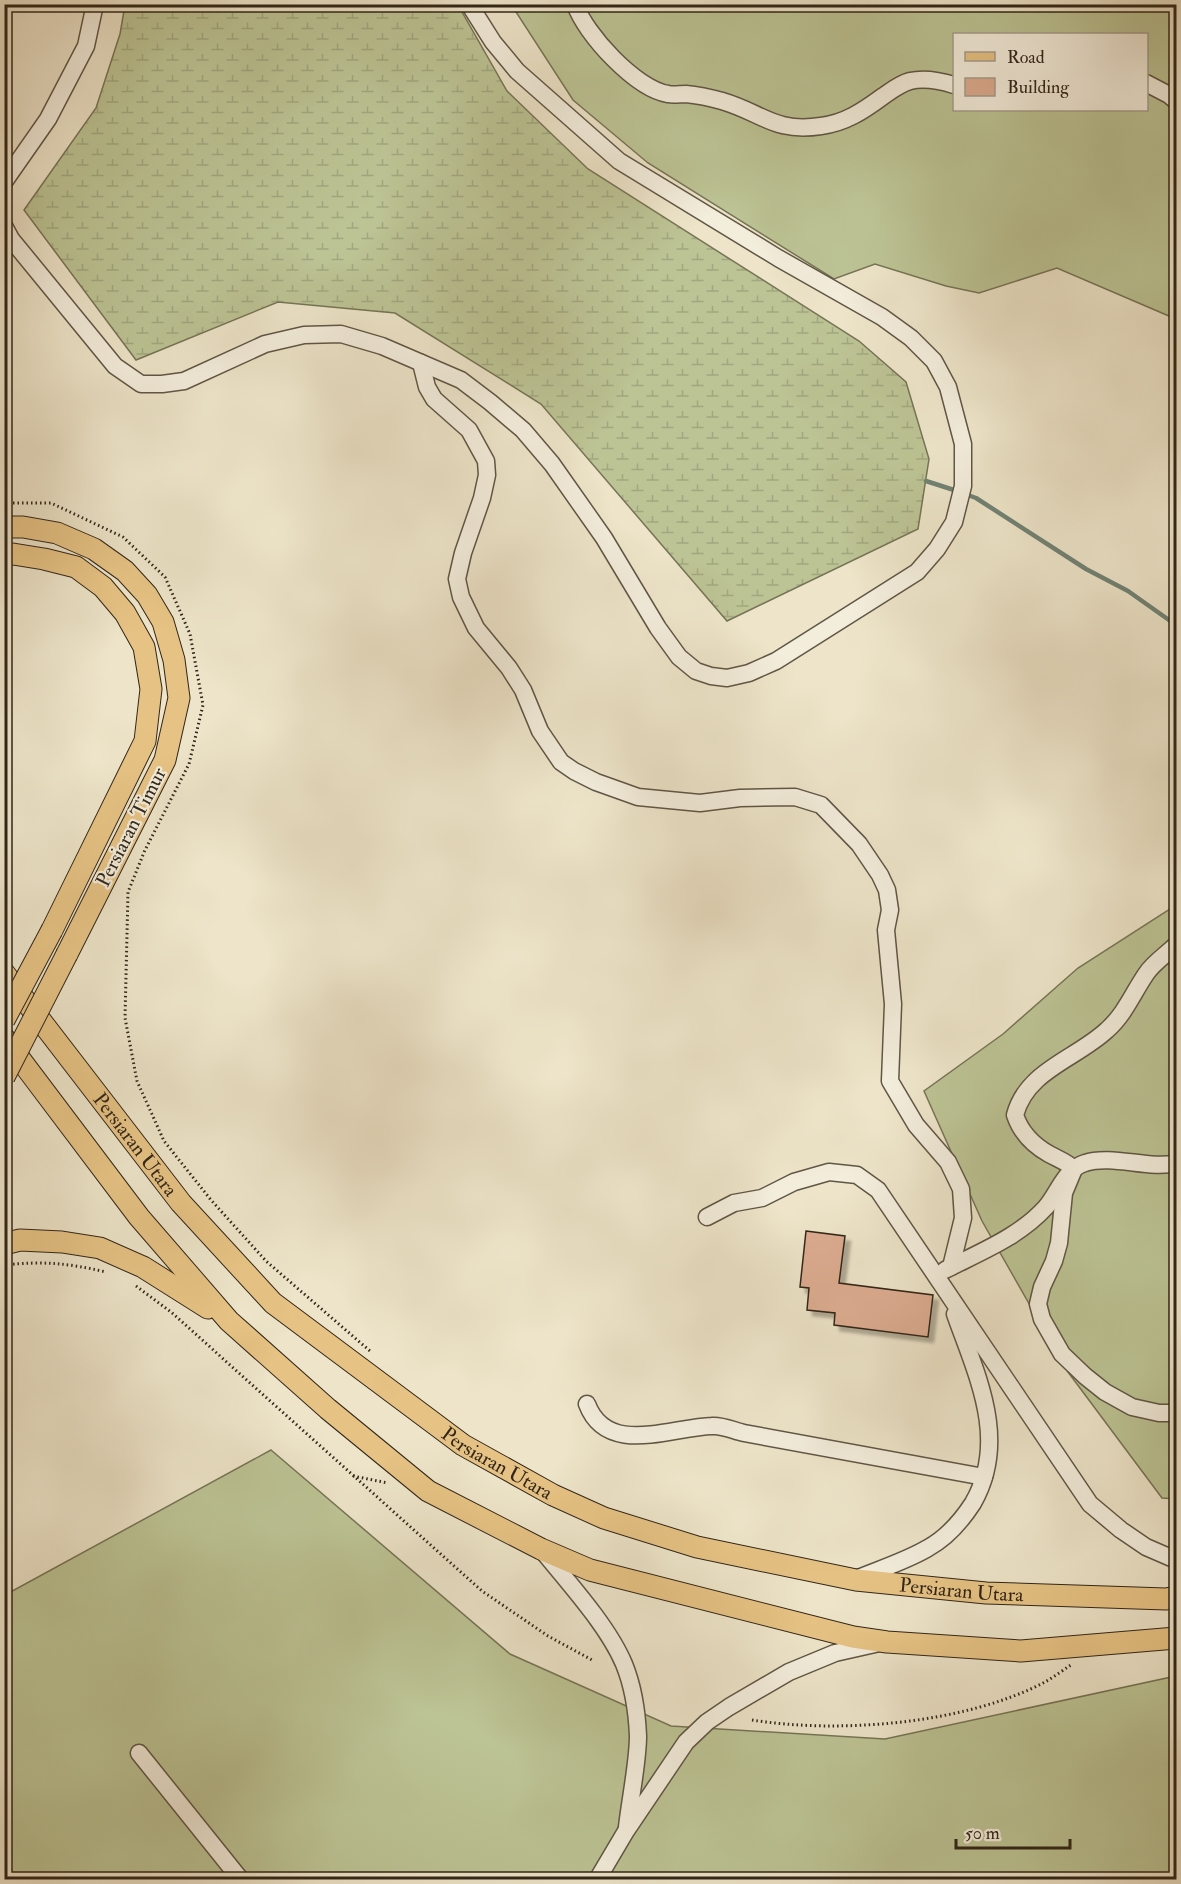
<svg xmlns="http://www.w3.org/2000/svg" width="1181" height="1884" font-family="'IM FELL Double Pica',serif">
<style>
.grass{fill:#bcc394;stroke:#767456;stroke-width:1.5;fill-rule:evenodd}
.wetland{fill:url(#wetland-marsh);stroke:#767456;stroke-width:1.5}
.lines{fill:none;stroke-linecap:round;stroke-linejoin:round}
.stream{stroke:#708274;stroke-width:4.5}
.building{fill:#dcab90;stroke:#312619;stroke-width:1.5;filter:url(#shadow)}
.minor-casing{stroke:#605645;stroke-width:19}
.major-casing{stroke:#312619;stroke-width:23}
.path{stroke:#312619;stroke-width:3;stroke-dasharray:1.5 3;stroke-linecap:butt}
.minor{stroke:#f3eddc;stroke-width:16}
.major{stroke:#e6c284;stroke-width:21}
.major-bridge-casing{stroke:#312619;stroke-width:23;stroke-linecap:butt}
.major-bridge{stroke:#e6c284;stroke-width:21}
.labels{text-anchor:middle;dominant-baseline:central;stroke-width:4.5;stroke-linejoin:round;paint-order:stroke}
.street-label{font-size:20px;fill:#312619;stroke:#f3eddc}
</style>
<defs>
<pattern id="wetland-marsh" width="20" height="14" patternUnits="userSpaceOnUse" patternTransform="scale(1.5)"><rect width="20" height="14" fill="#bcc394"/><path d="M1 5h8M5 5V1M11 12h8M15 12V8" fill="none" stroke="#a2a77f"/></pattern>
<filter id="shadow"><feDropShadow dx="5.5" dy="5.5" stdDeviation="1.5" flood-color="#0004"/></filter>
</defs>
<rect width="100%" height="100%" fill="#ede4c9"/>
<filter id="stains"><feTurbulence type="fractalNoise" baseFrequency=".00333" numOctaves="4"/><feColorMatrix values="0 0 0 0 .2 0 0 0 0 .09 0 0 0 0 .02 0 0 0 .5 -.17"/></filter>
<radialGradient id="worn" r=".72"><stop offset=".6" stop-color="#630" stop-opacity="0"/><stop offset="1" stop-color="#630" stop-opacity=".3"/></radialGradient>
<g class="grass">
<path d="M514,5H1176V319L1057,268L979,293L946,286L875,264L834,279L648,163L573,100L516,12ZM954,34H1146V110H954Z"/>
<polygon points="1176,905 1176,1499 1162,1498 1068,1372 982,1221 924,1091 1003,1034 1078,968"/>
<polygon points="271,1450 510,1654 671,1726 885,1739 1176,1676 1176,1879 5,1880 5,1595"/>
</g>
<polygon class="wetland" points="125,5 458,5 507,91 588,169 859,341 906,382 929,459 918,529 727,621 541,404 395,313 278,302 136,360 24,210 96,108 120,34"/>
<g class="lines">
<g class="stream">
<polyline points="926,481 957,491"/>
<polyline points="965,494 976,498 1086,569 1128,591 1176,625"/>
</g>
</g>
<polygon class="building" points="806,1231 845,1236 839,1283 933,1295 928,1337 834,1325 835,1313 807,1310 809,1288 800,1287"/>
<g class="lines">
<defs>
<g id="minor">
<path d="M575,4C585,34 636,89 668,94C673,95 680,94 686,94C697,95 711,98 722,101C763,113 774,133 821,126C845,123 863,111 882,97C891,91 899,84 910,81C923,78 941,81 954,85"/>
<polyline points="1146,83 1169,95 1176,101"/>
<polyline points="4,182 48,119 86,46 95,4"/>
<polyline points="4,226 11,239 115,366 141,384 162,384 184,381 265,344 304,335 341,334 382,346 461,380 490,402 523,430 552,464 604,538 658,628 679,657 696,671 711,676 727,678 749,673 776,661 917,572 937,549 954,522 963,486 963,444 948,387 934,361 911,338 882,317 778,258 619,161 517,71 493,42 469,4"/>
<polyline points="421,363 427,387 434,399 469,430 486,461 487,475 482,498 463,553 457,579 461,597 476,628 509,668 523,690 540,731 561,762 574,771 596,782 638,797 700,803 740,798 795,797 821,805 859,844 880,875 887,890 890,910 886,930 893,1004 890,1081 916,1125 948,1162 961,1189 963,1218 951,1267"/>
<polyline points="1074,1169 1064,1193 1059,1243 1054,1261 1042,1287 1038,1304 1042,1319 1062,1354 1085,1376 1105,1392 1132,1407 1159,1413 1176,1413"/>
<path d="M1074,1169C1067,1162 1058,1159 1049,1154C1033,1145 1021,1133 1015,1115C1027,1070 1076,1059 1107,1030C1125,1014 1133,993 1146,974C1153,963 1167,954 1176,945"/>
<polyline points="707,1217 734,1203 762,1198 794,1182 829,1172 857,1175 878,1190 1090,1504 1121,1530 1146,1547 1176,1560"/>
<path d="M945,1270C980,1252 1019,1237 1046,1207C1058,1193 1065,1169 1085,1163C1112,1154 1150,1170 1176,1163"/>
<path d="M587,1404C607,1457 671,1427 712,1426C723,1425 734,1431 744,1433L984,1477"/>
<path d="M541,1549C568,1582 608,1626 624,1664C633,1686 637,1712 638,1736C638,1762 630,1800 627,1827"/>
<path d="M856,1579C880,1569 906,1561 928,1548C946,1538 962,1520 973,1503C1009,1440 977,1376 955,1314"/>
<polyline points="139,1753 241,1880"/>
<polyline points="597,1880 626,1831 686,1742 707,1722 729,1707 789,1672 835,1653 875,1644"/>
</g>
<g id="major">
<polyline points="4,527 23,527 57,533 94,549 125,571 147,595 163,622 174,660 179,698 165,760 67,954"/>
<polyline points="4,555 13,554 44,559 76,567 103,587 125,613 144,647 151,689 145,741 52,930"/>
<path id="s1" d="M4,973L181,1203L273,1303L463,1445L553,1495L604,1518L697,1547L856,1580L986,1593L1166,1599L1176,1597"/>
<polyline points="4,1038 139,1217 229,1321 328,1409 428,1491 541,1549 590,1570 853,1637 887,1642 1021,1651 1176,1638"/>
<polyline points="4,1244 20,1240 62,1242 100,1248 143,1267 208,1308"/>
</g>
</defs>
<use href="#minor" class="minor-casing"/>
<use href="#major" class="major-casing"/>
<g class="path">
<polyline points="4,503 51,503 123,537 165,577 190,634 203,705 189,764 145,850 128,892 125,1018 137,1081 164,1141 211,1200 266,1261 370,1351"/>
<path d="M4,1265C44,1261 67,1263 106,1272"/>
<polyline points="136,1286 171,1312 482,1591 548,1636 592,1660"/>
<polyline points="353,1476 388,1483"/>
<path d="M752,1720C840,1734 965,1724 1045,1682C1054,1677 1063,1670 1071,1665"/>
</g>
<use href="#minor" class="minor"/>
<use href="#major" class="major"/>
<defs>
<g id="major-bridge">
<polyline points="4,1020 52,930"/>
<polyline points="4,1077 67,954"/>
</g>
</defs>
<use href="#major-bridge" class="major-bridge-casing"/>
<use href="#major-bridge" class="major-bridge"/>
</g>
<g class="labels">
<g class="street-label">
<text transform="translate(131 827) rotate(-63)">Persiaran Timur</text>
<text stroke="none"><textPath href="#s1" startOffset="216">Persiaran Utara</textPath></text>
<text stroke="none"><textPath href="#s1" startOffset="702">Persiaran Utara</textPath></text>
<text stroke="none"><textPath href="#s1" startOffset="1188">Persiaran Utara</textPath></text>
</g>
</g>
<rect width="1181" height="1884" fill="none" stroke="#ede4c9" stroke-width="24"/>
<rect x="6" y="6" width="1169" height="1872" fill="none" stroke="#312619" stroke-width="3"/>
<rect x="12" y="12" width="1157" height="1860" fill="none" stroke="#312619" stroke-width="1.5"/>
<rect x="953" y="33" width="195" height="78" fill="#f3eddc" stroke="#a59d8e" stroke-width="1.5"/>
<rect x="965" y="52" width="30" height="9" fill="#e6c284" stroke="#a59d8e" stroke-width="1.5"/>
<text x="1007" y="63" font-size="18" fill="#312619">Road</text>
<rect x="965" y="78" width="30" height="18" fill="#dcab90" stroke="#a59d8e" stroke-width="1.5"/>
<text x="1007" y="93" font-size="18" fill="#312619">Building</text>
<path d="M956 1839v9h114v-9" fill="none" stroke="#312619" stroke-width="3"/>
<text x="965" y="1839" font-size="18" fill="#312619" stroke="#f3eddc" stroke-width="4.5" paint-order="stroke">50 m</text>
<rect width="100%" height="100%" filter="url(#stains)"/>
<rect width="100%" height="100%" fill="url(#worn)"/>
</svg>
